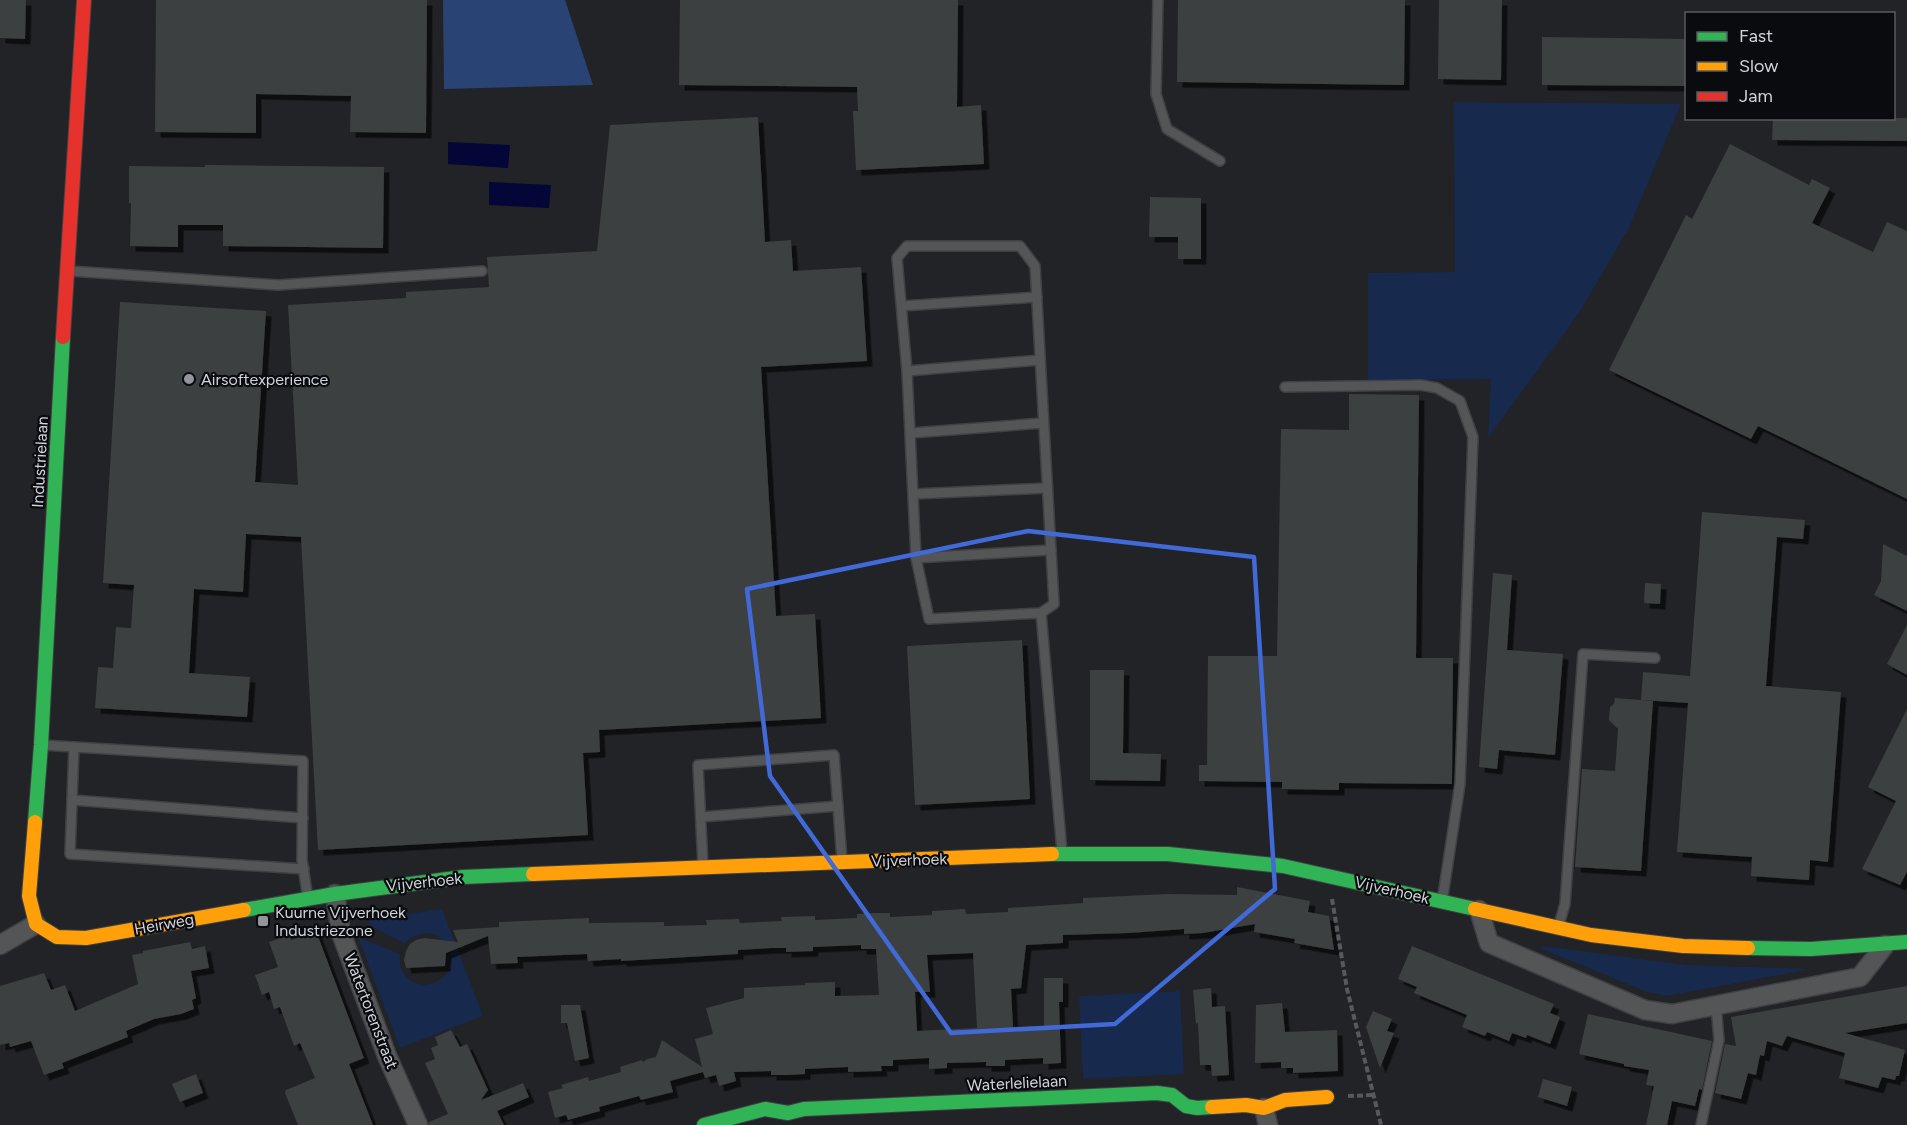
<svg xmlns="http://www.w3.org/2000/svg" width="1907" height="1125" font-family="Figtree,sans-serif">
<style>
.green{fill:#17294c}
.forest{fill:#2a4375}
.water{fill:#030636}
.building{fill:#3d3f40;fill-rule:evenodd;filter:url(#shadow)}
.lines{fill:none;stroke-linecap:round;stroke-linejoin:round}
.lane-casing{stroke:#3e4043;stroke-width:12}
.street-casing{stroke:#3e4043;stroke-width:21}
.fast-casing{stroke:#3e4043;stroke-width:16}
.slow-casing{stroke:#3e4043;stroke-width:16}
.jam-casing{stroke:#3e4043;stroke-width:16}
.path{stroke:#57595c;stroke-width:4;stroke-dasharray:6 3;stroke-linecap:butt}
.lane{stroke:#535557;stroke-width:9}
.street{stroke:#535557;stroke-width:18}
.fast{stroke:#30b455;stroke-width:14}
.slow{stroke:#ff9f0a;stroke-width:14}
.jam{stroke:#e5322d;stroke-width:14}
.marked{fill:none;stroke:#4169d8;stroke-width:4.5;stroke-linejoin:round}
.poi-dot{fill:#93959a;stroke:#090b0f;stroke-width:2}
.labels{text-anchor:middle;dominant-baseline:central;stroke-width:4.5;stroke-linejoin:round;paint-order:stroke}
.poi-label{font-size:16px;fill:#d0d3d8;stroke:#090b0f;text-anchor:start}
.street-label{font-size:16px;fill:#d0d3d8;stroke:#090b0f}
</style>
<defs>
<filter id="shadow"><feDropShadow dx="5.5" dy="5.5" stdDeviation="0" flood-color="#0009"/></filter>
</defs>
<rect width="100%" height="100%" fill="#212326"/>
<g class="green">
<polygon points="1454,102 1681,104 1629,228 1579,313 1488,438 1491,379 1368,380 1368,273 1455,272"/>
<path d="M442,909L483,1016L400,1048L358,937L400,954C399,965 402,976 413,982C420,985 429,986 436,982C471,967 439,911 405,943L372,927L368,922L373,919Z"/>
<polygon points="1543,946 1686,965 1810,969 1667,996 1647,992 1542,949"/>
<polygon points="1180,991 1184,1074 1083,1079 1079,996"/>
</g>
<polygon class="forest" points="443,0 565,0 593,85 444,89"/>
<g class="water">
<polygon points="448,142 510,145 508,168 448,164"/>
<polygon points="489,182 551,185 549,208 489,205"/>
</g>
<g class="building">
<polygon points="0,0 26,0 25,39 0,38"/>
<polygon points="156,0 427,0 426,133 350,132 351,96 256,94 256,133 155,132"/>
<polygon points="680,0 958,0 957,107 981,105 984,164 856,170 853,111 858,111 857,87 679,85"/>
<polygon points="1178,0 1405,0 1404,85 1177,82"/>
<polygon points="1439,0 1502,0 1501,80 1438,79"/>
<polygon points="1542,37 1686,39 1686,86 1542,85"/>
<polygon points="758,117 765,242 791,240 793,271 861,267 867,361 761,367 776,616 815,614 821,718 599,730 600,752 583,753 588,835 318,850 301,537 246,534 243,592 194,589 189,673 250,677 247,717 95,708 98,667 113,668 116,627 131,628 134,585 103,583 120,302 266,311 255,482 298,485 288,305 406,298 406,292 489,287 487,257 597,251 610,125"/>
<polygon points="1773,118 1907,118 1907,141 1772,140"/>
<polygon points="1730,144 1809,185 1812,179 1830,188 1812,223 1873,252 1887,222 1907,231 1907,499 1758,426 1751,439 1609,370 1686,215 1692,219"/>
<polygon points="205,165 384,167 383,248 223,246 223,225 178,225 178,247 130,246 131,203 129,203 129,166 205,167"/>
<polygon points="1150,197 1201,198 1201,259 1178,259 1178,237 1149,237"/>
<polygon points="1349,394 1419,395 1416,658 1453,658 1452,784 1339,783 1339,790 1282,789 1282,782 1199,781 1199,765 1207,765 1208,656 1277,656 1281,429 1349,430"/>
<polygon points="1702,512 1805,520 1803,539 1777,537 1766,686 1841,692 1828,862 1810,860 1809,880 1751,876 1752,857 1677,852 1688,703 1641,700 1643,672 1690,676"/>
<polygon points="1883,544 1907,556 1907,611 1874,595 1881,581"/>
<polygon points="1493,573 1512,575 1507,650 1563,654 1555,755 1499,750 1497,769 1479,767"/>
<polygon points="1645,583 1661,584 1660,604 1644,603"/>
<polygon points="1907,625 1907,675 1887,664"/>
<polygon points="1022,640 1030,799 915,805 907,646"/>
<polygon points="1090,670 1124,670 1123,753 1161,754 1160,781 1090,780"/>
<polygon points="1615,698 1653,701 1641,871 1575,867 1582,769 1615,771 1618,729 1609,720 1610,707 1614,704"/>
<polygon points="1907,709 1907,872 1900,885 1862,869 1896,801 1868,787"/>
<path d="M1237,887L1310,901L1308,912L1329,916L1334,950L1294,943L1295,939L1254,932L1255,924L1203,933L1184,934V929L1129,933L1063,935V943L1026,945L1021,988L1011,989L1013,1027L1044,1026V978H1063V1002H1059L1061,1063L1043,1064V1058L1005,1060V1066H986V1062L947,1063V1068L929,1069V1058L893,1060V1066H881L882,1071L848,1072V1067L805,1069V1074L788,1075H771V1071L734,1072L736,1081L719,1086L716,1075L705,1078L703,1072L670,1081L673,1092L641,1100L639,1096L599,1107L600,1111L568,1120L566,1115L555,1118L548,1092L563,1088L561,1085L588,1077L589,1081L621,1072L620,1067L642,1060L643,1062L647,1059L656,1057L662,1040L702,1067L695,1039L713,1034L706,1008L744,998V988L805,985V983L835,982V996L879,995L876,949H861V945L813,947V951L786,952V948H771L738,950V954L621,961V959L588,961L587,954L517,957L518,963L491,964L488,936L446,953L445,966L406,968L404,960L406,951L410,944L416,940L424,938L458,942L453,930L499,927V922L589,918V923L664,922V926L707,925L706,920L739,919L740,923L782,921L781,917L815,916V920L857,918V914L875,913H890V917L932,915V911L965,909L966,914L1008,912V908L1083,903V898L1167,894L1237,895ZM973,953L977,1028L917,1031L915,992H930L927,955Z"/>
<polygon points="316,931 364,1058 349,1064 373,1125 298,1125 285,1093 286,1090 315,1078 300,1043 294,1046 280,1007 274,1009 269,992 262,995 255,975 278,967 269,942 289,935 291,940"/>
<polygon points="190,942 192,949 205,946 209,968 191,971 196,998 192,1000 194,1009 181,1014 154,1019 126,1031 128,1037 62,1063 64,1068 44,1075 31,1041 10,1047 9,1043 0,1045 0,986 44,973 51,990 65,985 75,1011 138,984 132,955 143,953 143,951"/>
<polygon points="1412,946 1554,1004 1550,1013 1560,1017 1550,1044 1527,1035 1526,1038 1512,1033 1509,1041 1487,1032 1485,1036 1462,1027 1467,1015 1414,993 1417,987 1398,979"/>
<polygon points="1907,986 1907,1023 1845,1033 1905,1050 1899,1076 1896,1076 1895,1080 1882,1077 1878,1088 1839,1078 1845,1053 1787,1036 1782,1046 1767,1041 1764,1056 1760,1055 1756,1075 1748,1073 1741,1099 1715,1093 1725,1044 1736,1046 1731,1017"/>
<polygon points="1211,988 1212,1007 1225,1006 1229,1075 1212,1076 1211,1065 1200,1065 1198,1023 1196,1024 1193,990"/>
<polygon points="1282,1003 1285,1032 1337,1030 1338,1071 1293,1073 1293,1068 1281,1068 1281,1062 1255,1063 1256,1005"/>
<polygon points="561,1005 580,1005 589,1058 575,1061 567,1023 561,1023"/>
<polygon points="1373,1011 1392,1019 1387,1031 1394,1033 1380,1068 1366,1027"/>
<polygon points="1588,1014 1712,1041 1702,1090 1699,1089 1695,1106 1672,1101 1667,1125 1646,1125 1654,1086 1646,1085 1649,1070 1624,1066 1624,1064 1579,1054"/>
<polygon points="451,1030 460,1047 467,1044 488,1090 481,1100 523,1083 529,1097 497,1111 504,1125 429,1125 429,1122 448,1114 425,1063 435,1059 431,1048 438,1045 435,1037"/>
<polygon points="196,1074 203,1093 180,1102 172,1084"/>
<polygon points="1543,1079 1572,1087 1567,1106 1538,1097"/>
</g>
<g class="lines">
<defs>
<g id="lane">
<polyline points="1158,0 1156,94 1167,129 1220,161"/>
<polyline points="70,271 278,285 482,271"/>
<polyline points="902,306 1037,297"/>
<polyline points="907,371 1040,360"/>
<polyline points="1285,387 1421,385 1437,388 1460,401 1473,437 1460,784 1442,902"/>
<polyline points="911,433 1043,423"/>
<polyline points="914,494 1047,488"/>
<polyline points="916,558 1051,550"/>
<polyline points="1041,613 929,619 916,558 907,371 897,258 907,246 1020,246 1035,266 1054,604 1041,613 1062,852"/>
<polyline points="42,745 303,761 302,860 308,899"/>
<polyline points="74,747 70,854 304,869"/>
<polyline points="72,800 303,818"/>
<polyline points="701,817 838,806"/>
<polyline points="703,866 698,765 834,755 842,860"/>
<polyline points="1558,928 1565,904 1583,654 1655,658"/>
<polyline points="1701,1125 1719,1040 1716,1005"/>
</g>
<g id="street">
<polyline points="335,894 341,933 387,1056 418,1125"/>
<polyline points="1479,910 1489,943 1645,1010 1672,1014 1860,977 1885,945"/>
<polyline points="0,945 36,924"/>
<polyline points="1264,1108 1268,1125"/>
</g>
<g id="fast">
<polyline points="35,822 41,745 63,337"/>
<polyline points="1052,854 1168,854 1283,866 1475,909"/>
<polyline points="244,910 335,894 463,877 533,874"/>
<polyline points="1748,948 1811,949 1907,942"/>
<polyline points="704,1125 765,1109 788,1113 804,1109 1157,1093 1172,1095 1186,1106 1197,1108 1212,1107"/>
</g>
<g id="slow">
<polyline points="35,822 29,896 36,924 57,937 86,938 244,910"/>
<polyline points="533,874 1052,854"/>
<polyline points="1475,909 1591,935 1683,946 1748,948"/>
<polyline points="1212,1107 1246,1105 1264,1108 1285,1100 1327,1097"/>
</g>
<polyline id="jam" points="63,337 84,0"/>
</defs>
<use href="#lane" class="lane-casing"/>
<use href="#street" class="street-casing"/>
<use href="#fast" class="fast-casing"/>
<use href="#slow" class="slow-casing"/>
<use href="#jam" class="jam-casing"/>
<g class="path">
<polyline points="1332,899 1347,989 1381,1125"/>
<polyline points="1348,1096 1373,1095"/>
</g>
<use href="#lane" class="lane"/>
<use href="#street" class="street"/>
<use href="#fast" class="fast"/>
<use href="#slow" class="slow"/>
<use href="#jam" class="jam"/>
</g>
<path class="marked" d="M1028,531L1254,557L1275,889L1115,1024L951,1033L770,776L747,589Z"/>
<g class="poi-dot">
<circle cx="189" cy="379" r="6"/>
<rect x="257" y="915" width="12" height="12" rx="3"/>
</g>
<g class="labels">
<g class="poi-label">
<text x="201" y="379">Airsoftexperience</text>
<text x="275" y="912">Kuurne Vijverhoek<tspan x="275" dy="18">Industriezone</tspan></text>
</g>
<g class="street-label">
<text transform="translate(40 462) rotate(-87)">Industrielaan</text>
<text transform="translate(909 860) rotate(-2)">Vijverhoek</text>
<text transform="translate(424 882) rotate(-6)">Vijverhoek</text>
<text transform="translate(1392 890) rotate(13)">Vijverhoek</text>
<text transform="translate(164 924) rotate(-10)">Heirweg</text>
<text transform="translate(371 1011) rotate(69)">Watertorenstraat</text>
<text transform="translate(1017 1083) rotate(-3)">Waterlelielaan</text>
</g>
</g>
<rect x="1685" y="12" width="210" height="108" fill="#090b0f" stroke="#595b5f" stroke-width="1.5"/>
<rect x="1697" y="32" width="30" height="9" fill="#30b455" stroke="#595b5f" stroke-width="1.5"/>
<text x="1739" y="42" font-size="18" fill="#d0d3d8">Fast</text>
<rect x="1697" y="62" width="30" height="9" fill="#ff9f0a" stroke="#595b5f" stroke-width="1.5"/>
<text x="1739" y="72" font-size="18" fill="#d0d3d8">Slow</text>
<rect x="1697" y="92" width="30" height="9" fill="#e5322d" stroke="#595b5f" stroke-width="1.5"/>
<text x="1739" y="102" font-size="18" fill="#d0d3d8">Jam</text>
</svg>
